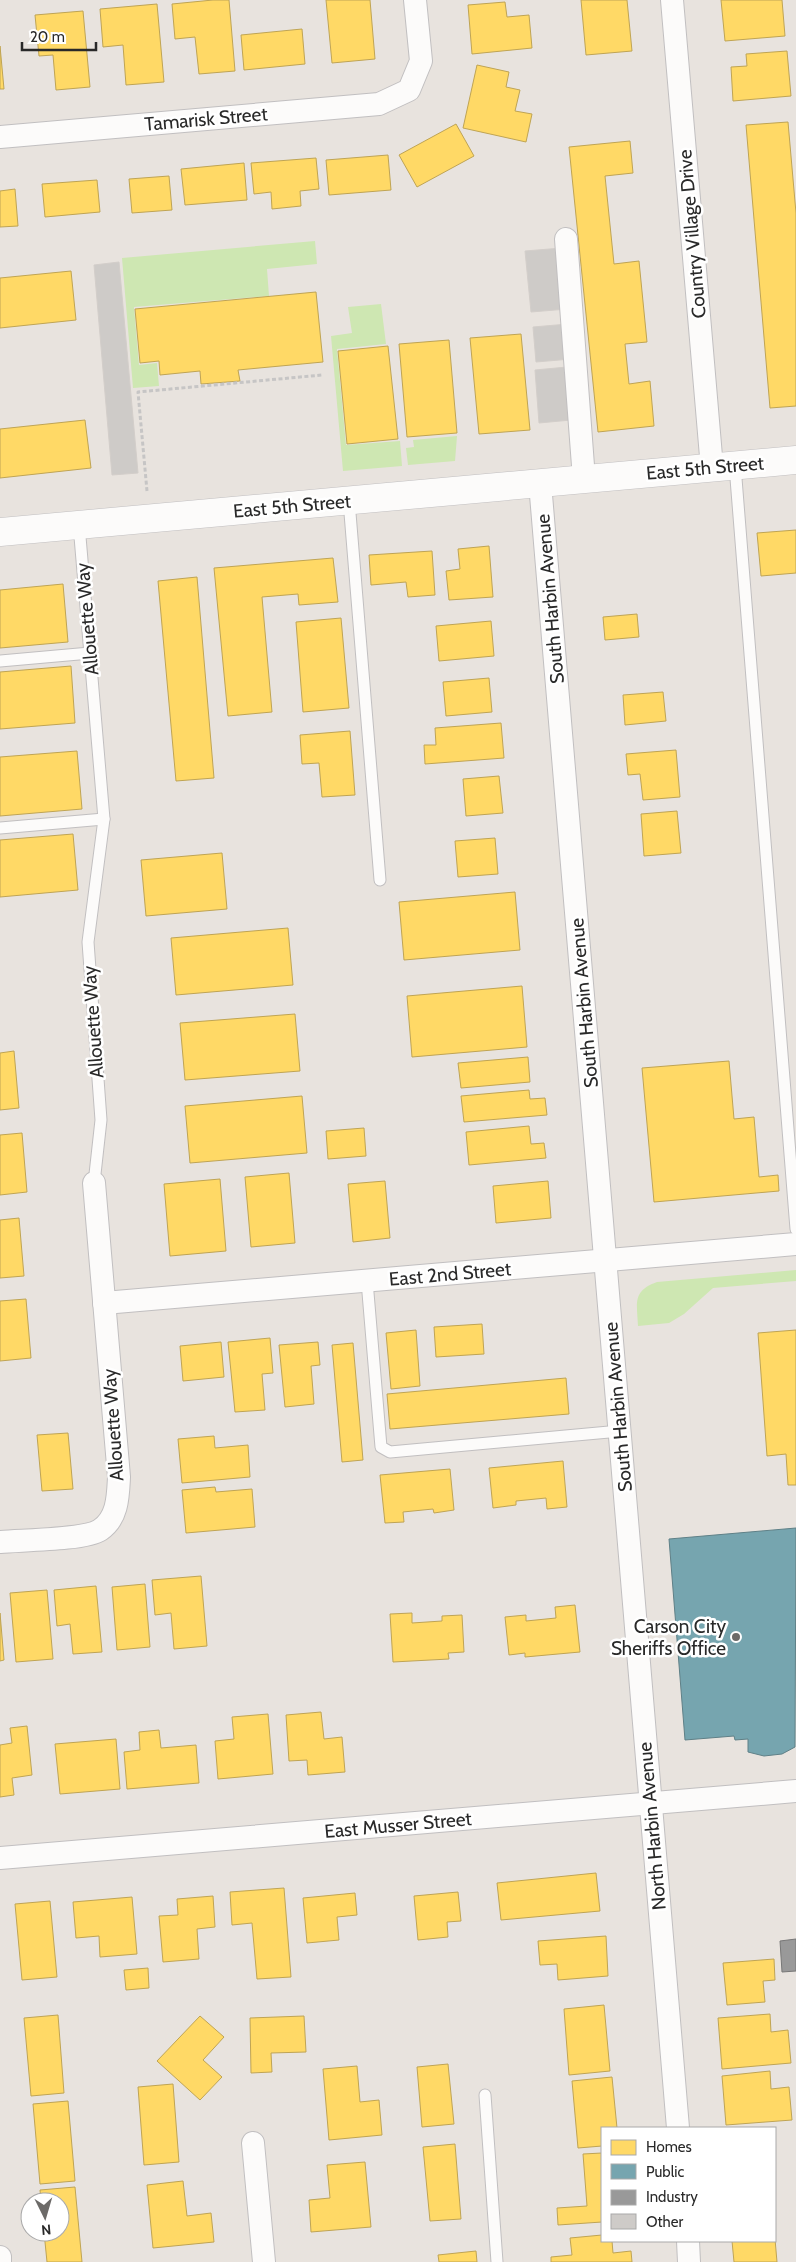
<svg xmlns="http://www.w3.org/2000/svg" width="796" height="2262" font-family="Cabin,sans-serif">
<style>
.green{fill:#cee7b2}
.homes{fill:#ffd966;stroke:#bfa454}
.public{fill:#76a5af;stroke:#5f8087}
.industry{fill:#999;stroke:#777}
.building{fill:#cecbc8;stroke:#d3ceca}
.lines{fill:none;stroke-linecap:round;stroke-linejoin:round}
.service-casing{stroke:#c1bfc0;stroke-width:13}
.minor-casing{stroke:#c1bfc0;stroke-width:24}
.secondary-casing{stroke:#c1bfc0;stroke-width:29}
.path{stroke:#c6c5c5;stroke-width:3;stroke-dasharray:4 2.5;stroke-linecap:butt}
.service{stroke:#fcfbfa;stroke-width:11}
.minor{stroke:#fcfbfa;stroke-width:22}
.secondary{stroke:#fcfbfa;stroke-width:28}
.poi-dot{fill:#6c6a68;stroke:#fff;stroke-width:2}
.labels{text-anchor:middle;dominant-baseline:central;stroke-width:5;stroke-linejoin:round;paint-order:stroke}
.street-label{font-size:19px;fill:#292929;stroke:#fff}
.poi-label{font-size:19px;fill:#292929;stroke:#fff;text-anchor:end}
</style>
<rect width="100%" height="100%" fill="#e8e3de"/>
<g class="green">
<polygon points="315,241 317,264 267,269 269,296 134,307 139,365 157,363 159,386 133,388 122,258"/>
<polygon points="381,304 386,344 337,349 346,445 400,441 402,466 343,471 331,336 352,333 348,307"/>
<polygon points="457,436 455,461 408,465 406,448 414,447 413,440"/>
<path d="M796,1270V1281L713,1288L684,1314L669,1323L638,1326C637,1303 632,1291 657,1282Z"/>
</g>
<g class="homes">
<polygon points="213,0 229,0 235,71 199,74 195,37 175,39 172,4"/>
<polygon points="326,0 370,0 375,59 332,63"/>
<polygon points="581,0 627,0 632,51 586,55"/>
<polygon points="721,0 782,0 785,36 725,41"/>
<polygon points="505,2 507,17 529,15 532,48 472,54 468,5"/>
<polygon points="157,4 164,82 126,85 123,45 103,47 100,9"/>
<polygon points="83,11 90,87 56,90 53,55 39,56 35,15"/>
<polygon points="302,29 305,64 244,70 241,35"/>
<polygon points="0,46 4,89 0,89"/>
<polygon points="787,51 791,96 733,101 731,67 747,66 746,54"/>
<polygon points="477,65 509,72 506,87 520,90 515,111 532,114 526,142 463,128"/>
<polygon points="788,122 796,213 796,406 770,408 746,125"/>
<polygon points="456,124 474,156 417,187 399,155"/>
<polygon points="630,141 633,173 605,176 614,264 639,261 647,342 625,344 629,384 650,381 654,426 598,432 569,147"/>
<polygon points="388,155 391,190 329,195 326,160"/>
<polygon points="316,158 319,189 300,191 301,206 272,209 271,192 254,194 251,163"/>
<polygon points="244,163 247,200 185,205 181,169"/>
<polygon points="169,176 172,210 132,213 129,179"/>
<polygon points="97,180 100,212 45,217 42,184"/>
<polygon points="15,189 18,226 0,227 0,191"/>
<polygon points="71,271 76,320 0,328 0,278"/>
<polygon points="316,292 323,362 238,370 240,381 201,384 200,371 160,375 159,361 140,363 135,309"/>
<polygon points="521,334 530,430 479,434 470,338"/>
<polygon points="449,340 457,433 407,437 399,344"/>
<polygon points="388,346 398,439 347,444 338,351"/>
<polygon points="85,420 91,468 0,478 0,429"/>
<polygon points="796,530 796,573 761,576 757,533"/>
<polygon points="489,546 493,597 449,600 446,571 460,569 458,549"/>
<polygon points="432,551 435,595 408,597 406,582 371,585 369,555"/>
<polygon points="333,558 338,602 299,605 298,594 262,597 272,712 228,716 214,568"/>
<polygon points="197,577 214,778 176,781 158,581"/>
<polygon points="63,584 68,642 0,648 0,590"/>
<polygon points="637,614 639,637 605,640 603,617"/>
<polygon points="341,618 349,708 303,712 296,622"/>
<polygon points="491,621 494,656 439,661 436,626"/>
<polygon points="71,666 75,723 0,729 0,672"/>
<polygon points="489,678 492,712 446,716 443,682"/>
<polygon points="663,692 666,721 625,725 623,695"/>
<polygon points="501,723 504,758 425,764 424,745 436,745 435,728"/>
<polygon points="350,731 355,795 322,797 319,763 302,764 300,735"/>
<polygon points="676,750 680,797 643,800 640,774 628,775 626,754"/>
<polygon points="77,751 82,809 0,816 0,757"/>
<polygon points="499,776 503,813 466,816 463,779"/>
<polygon points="677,811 681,853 644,856 641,814"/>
<polygon points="73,834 78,890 0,897 0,840"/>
<polygon points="495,838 498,874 458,877 455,841"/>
<polygon points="222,853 227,909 146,916 141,860"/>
<polygon points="515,892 520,950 404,960 399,902"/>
<polygon points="288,928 293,985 176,995 171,938"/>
<polygon points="522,986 527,1047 412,1057 407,996"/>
<polygon points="295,1014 300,1071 185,1080 180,1023"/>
<polygon points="14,1051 19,1108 0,1110 0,1053"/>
<polygon points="528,1057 530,1082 461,1088 458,1063"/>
<polygon points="729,1061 734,1119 754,1117 759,1177 778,1175 779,1191 654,1202 642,1068"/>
<polygon points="529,1090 530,1099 545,1098 547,1115 464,1122 461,1096"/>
<polygon points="302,1096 307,1153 190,1163 185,1106"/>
<polygon points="529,1126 531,1144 544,1143 546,1158 469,1165 466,1132"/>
<polygon points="364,1128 366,1156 328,1159 326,1131"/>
<polygon points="22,1133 27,1192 0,1195 0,1135"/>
<polygon points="289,1173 295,1243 251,1247 245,1177"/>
<polygon points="220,1179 226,1251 170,1256 164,1184"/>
<polygon points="385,1181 390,1238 353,1242 348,1184"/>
<polygon points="548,1181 551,1218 496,1223 493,1186"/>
<polygon points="19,1218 24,1276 0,1278 0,1220"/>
<polygon points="26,1299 31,1358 0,1361 0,1301"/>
<polygon points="482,1324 484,1354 436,1357 434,1327"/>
<polygon points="416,1330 420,1386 391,1389 386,1333"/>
<polygon points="796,1330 796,1485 788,1485 786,1454 767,1456 758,1333"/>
<polygon points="270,1338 273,1373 262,1374 265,1410 235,1412 228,1342"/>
<polygon points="221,1342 224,1377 183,1381 180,1346"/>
<polygon points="318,1342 320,1365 311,1366 314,1404 285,1407 279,1345"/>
<polygon points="353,1343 363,1460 342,1462 332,1345"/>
<polygon points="566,1378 569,1414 390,1429 387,1394"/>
<polygon points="68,1433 73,1489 42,1491 37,1435"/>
<polygon points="214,1436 215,1448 248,1445 250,1477 182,1483 178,1439"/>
<polygon points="563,1461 567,1507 547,1509 546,1498 516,1501 516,1505 493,1508 489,1468"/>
<polygon points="450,1469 454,1510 434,1513 433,1509 403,1512 404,1522 385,1523 380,1475"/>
<polygon points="215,1487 216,1492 252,1489 255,1527 186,1533 182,1490"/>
<polygon points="201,1576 207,1646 174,1649 171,1613 155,1615 152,1580"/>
<polygon points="145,1584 150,1647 117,1650 112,1587"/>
<polygon points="96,1586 102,1652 73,1654 70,1624 57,1626 54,1590"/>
<polygon points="47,1590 53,1659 16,1662 10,1593"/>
<polygon points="575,1605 580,1652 525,1657 525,1653 509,1655 505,1617 526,1615 526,1621 556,1618 555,1607"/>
<polygon points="0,1613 4,1660 0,1661"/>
<polygon points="412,1613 412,1623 442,1621 442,1616 462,1615 464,1652 448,1653 449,1659 393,1662 390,1614"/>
<polygon points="321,1712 324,1739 342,1737 345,1772 308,1775 307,1760 289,1761 286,1715"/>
<polygon points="268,1714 273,1774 218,1779 215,1741 234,1739 232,1717"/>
<polygon points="27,1726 32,1775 12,1778 14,1795 0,1797 0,1745 12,1743 10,1728"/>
<polygon points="159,1730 161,1748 196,1745 199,1783 127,1789 124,1752 140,1750 139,1732"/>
<polygon points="116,1739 120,1789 60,1794 55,1744"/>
<polygon points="596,1873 600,1911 501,1920 497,1883"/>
<polygon points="284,1888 291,1977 257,1979 252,1923 232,1925 230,1892"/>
<polygon points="458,1892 461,1921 447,1922 448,1937 418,1940 414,1896"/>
<polygon points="355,1893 357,1915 337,1917 339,1940 307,1943 303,1898"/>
<polygon points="213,1896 215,1927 197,1929 199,1959 163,1962 159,1916 178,1915 177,1899"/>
<polygon points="132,1897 137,1954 100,1957 99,1936 76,1938 73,1902"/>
<polygon points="50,1901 57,1977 22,1980 15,1904"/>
<polygon points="606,1936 608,1976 558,1980 557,1964 540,1965 538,1941"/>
<polygon points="774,1959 775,1980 763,1981 765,2002 727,2005 723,1963"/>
<polygon points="148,1968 149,1988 126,1990 124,1970"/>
<polygon points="604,2005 610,2071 569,2075 564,2009"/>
<polygon points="770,2014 771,2032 788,2030 791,2063 722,2069 718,2018"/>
<polygon points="58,2015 64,2093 31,2096 24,2018"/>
<polygon points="200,2016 224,2037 203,2060 222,2077 200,2100 157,2061"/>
<polygon points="304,2016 306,2052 271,2053 272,2072 251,2073 250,2018"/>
<polygon points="448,2064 454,2124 422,2127 417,2067"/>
<polygon points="357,2066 360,2102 379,2100 382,2135 329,2140 323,2069"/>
<polygon points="770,2071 771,2089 789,2087 792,2120 726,2125 722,2076"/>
<polygon points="612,2077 617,2128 602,2128 602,2146 578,2148 572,2081"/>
<polygon points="173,2084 179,2162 144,2165 138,2087"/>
<polygon points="68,2101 75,2181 40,2184 33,2104"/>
<polygon points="455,2144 461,2219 430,2221 423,2147"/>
<polygon points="602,2153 602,2222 558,2225 557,2208 587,2206 583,2154"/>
<polygon points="365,2162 371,2227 311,2232 309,2200 330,2198 327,2165"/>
<polygon points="183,2181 187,2216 211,2213 214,2242 153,2248 147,2185"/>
<polygon points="75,2187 82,2262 47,2262 44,2232 60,2232 60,2202 41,2202 40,2190"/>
<polygon points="602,2235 602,2241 612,2241 613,2253 631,2251 632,2262 551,2262 551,2257 572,2255 570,2238"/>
<polygon points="775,2239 777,2262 734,2262 732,2241"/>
<polygon points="476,2251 477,2262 439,2262 438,2255"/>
</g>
<polygon class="public" points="796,1528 795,1747 782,1754 764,1756 748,1752 748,1739 735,1740 734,1736 685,1740 669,1539"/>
<polygon class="industry" points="796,1939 796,1971 782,1972 780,1941"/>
<g class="building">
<polygon points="562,248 567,309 531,312 525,251"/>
<polygon points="119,262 138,473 112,475 94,265"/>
<polygon points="568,324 571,359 536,362 533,327"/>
<polygon points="567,367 571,420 539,423 535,370"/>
</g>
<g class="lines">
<defs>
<g id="service">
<polyline points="735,466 796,1229"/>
<polyline points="349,501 380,880"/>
<polyline points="79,525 104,819 88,942 101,1120 94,1183"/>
<polyline points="0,661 90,653"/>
<polyline points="0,828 104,819"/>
<polyline points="367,1281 381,1447 390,1452 620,1431"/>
<polyline points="485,2095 497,2262"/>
</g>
<g id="minor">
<polyline points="672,0 712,468"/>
<polyline points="0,137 379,104 409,90 421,61 415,0"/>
<polyline points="566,239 584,479"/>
<polyline points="540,483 678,2128"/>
<polyline points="104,1303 796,1244"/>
<path d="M0,1542C21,1540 85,1540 100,1530C118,1518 118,1496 119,1477L94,1183"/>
<polyline points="0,1858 796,1791"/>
<polyline points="253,2143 264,2262"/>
<polyline points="688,2241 689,2262"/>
<polyline points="0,2257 0,2262"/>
</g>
<polyline id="secondary" points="0,532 796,460"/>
</defs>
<use href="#service" class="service-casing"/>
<use href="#minor" class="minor-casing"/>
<use href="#secondary" class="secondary-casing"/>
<polyline class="path" points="147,491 138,392 322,375"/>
<use href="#service" class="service"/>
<use href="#minor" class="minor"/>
<use href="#secondary" class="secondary"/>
</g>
<circle class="poi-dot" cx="736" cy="1637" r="5"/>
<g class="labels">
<g class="street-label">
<text transform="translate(206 119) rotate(-5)">Tamarisk Street</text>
<text transform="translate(692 234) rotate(-95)">Country Village Drive</text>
<text transform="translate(705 468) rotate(-5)">East 5th Street</text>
<text transform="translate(292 506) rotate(-5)">East 5th Street</text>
<text transform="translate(550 599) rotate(-95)">South Harbin Avenue</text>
<text transform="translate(87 619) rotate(-95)">Allouette Way</text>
<text transform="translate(584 1003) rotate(-95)">South Harbin Avenue</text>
<text transform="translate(93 1022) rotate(-94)">Allouette Way</text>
<text transform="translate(450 1274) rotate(-5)">East 2nd Street</text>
<text transform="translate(618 1407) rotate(-95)">South Harbin Avenue</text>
<text transform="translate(113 1425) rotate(-94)">Allouette Way</text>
<text transform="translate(398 1825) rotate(-5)">East Musser Street</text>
<text transform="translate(652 1826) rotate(-95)">North Harbin Avenue</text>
</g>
<g class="poi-label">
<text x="726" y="1626">Carson City<tspan x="726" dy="22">Sheriffs Office</tspan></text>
</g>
</g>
<rect x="601" y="2127" width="175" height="115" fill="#ffffff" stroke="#a9a9a9"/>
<rect x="611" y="2140" width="25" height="15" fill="#ffd966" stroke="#a9a9a9"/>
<text x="646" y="2152" font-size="15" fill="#292929">Homes</text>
<rect x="611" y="2164" width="25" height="15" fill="#76a5af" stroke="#a9a9a9"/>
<text x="646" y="2177" font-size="15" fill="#292929">Public</text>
<rect x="611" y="2190" width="25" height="15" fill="#999999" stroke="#a9a9a9"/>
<text x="646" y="2202" font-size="15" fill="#292929">Industry</text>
<rect x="611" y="2214" width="25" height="15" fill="#cecbc8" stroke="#a9a9a9"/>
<text x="646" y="2227" font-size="15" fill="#292929">Other</text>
<g transform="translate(45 2217) rotate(175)"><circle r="24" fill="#ffffff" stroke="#a9a9a9"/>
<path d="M0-4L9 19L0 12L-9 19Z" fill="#6c6a68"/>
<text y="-8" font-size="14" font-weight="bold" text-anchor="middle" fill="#292929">N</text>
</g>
<path d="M22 42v8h74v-8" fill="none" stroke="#292929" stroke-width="2.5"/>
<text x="30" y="42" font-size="15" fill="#292929" stroke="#ffffff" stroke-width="4" paint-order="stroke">20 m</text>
</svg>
